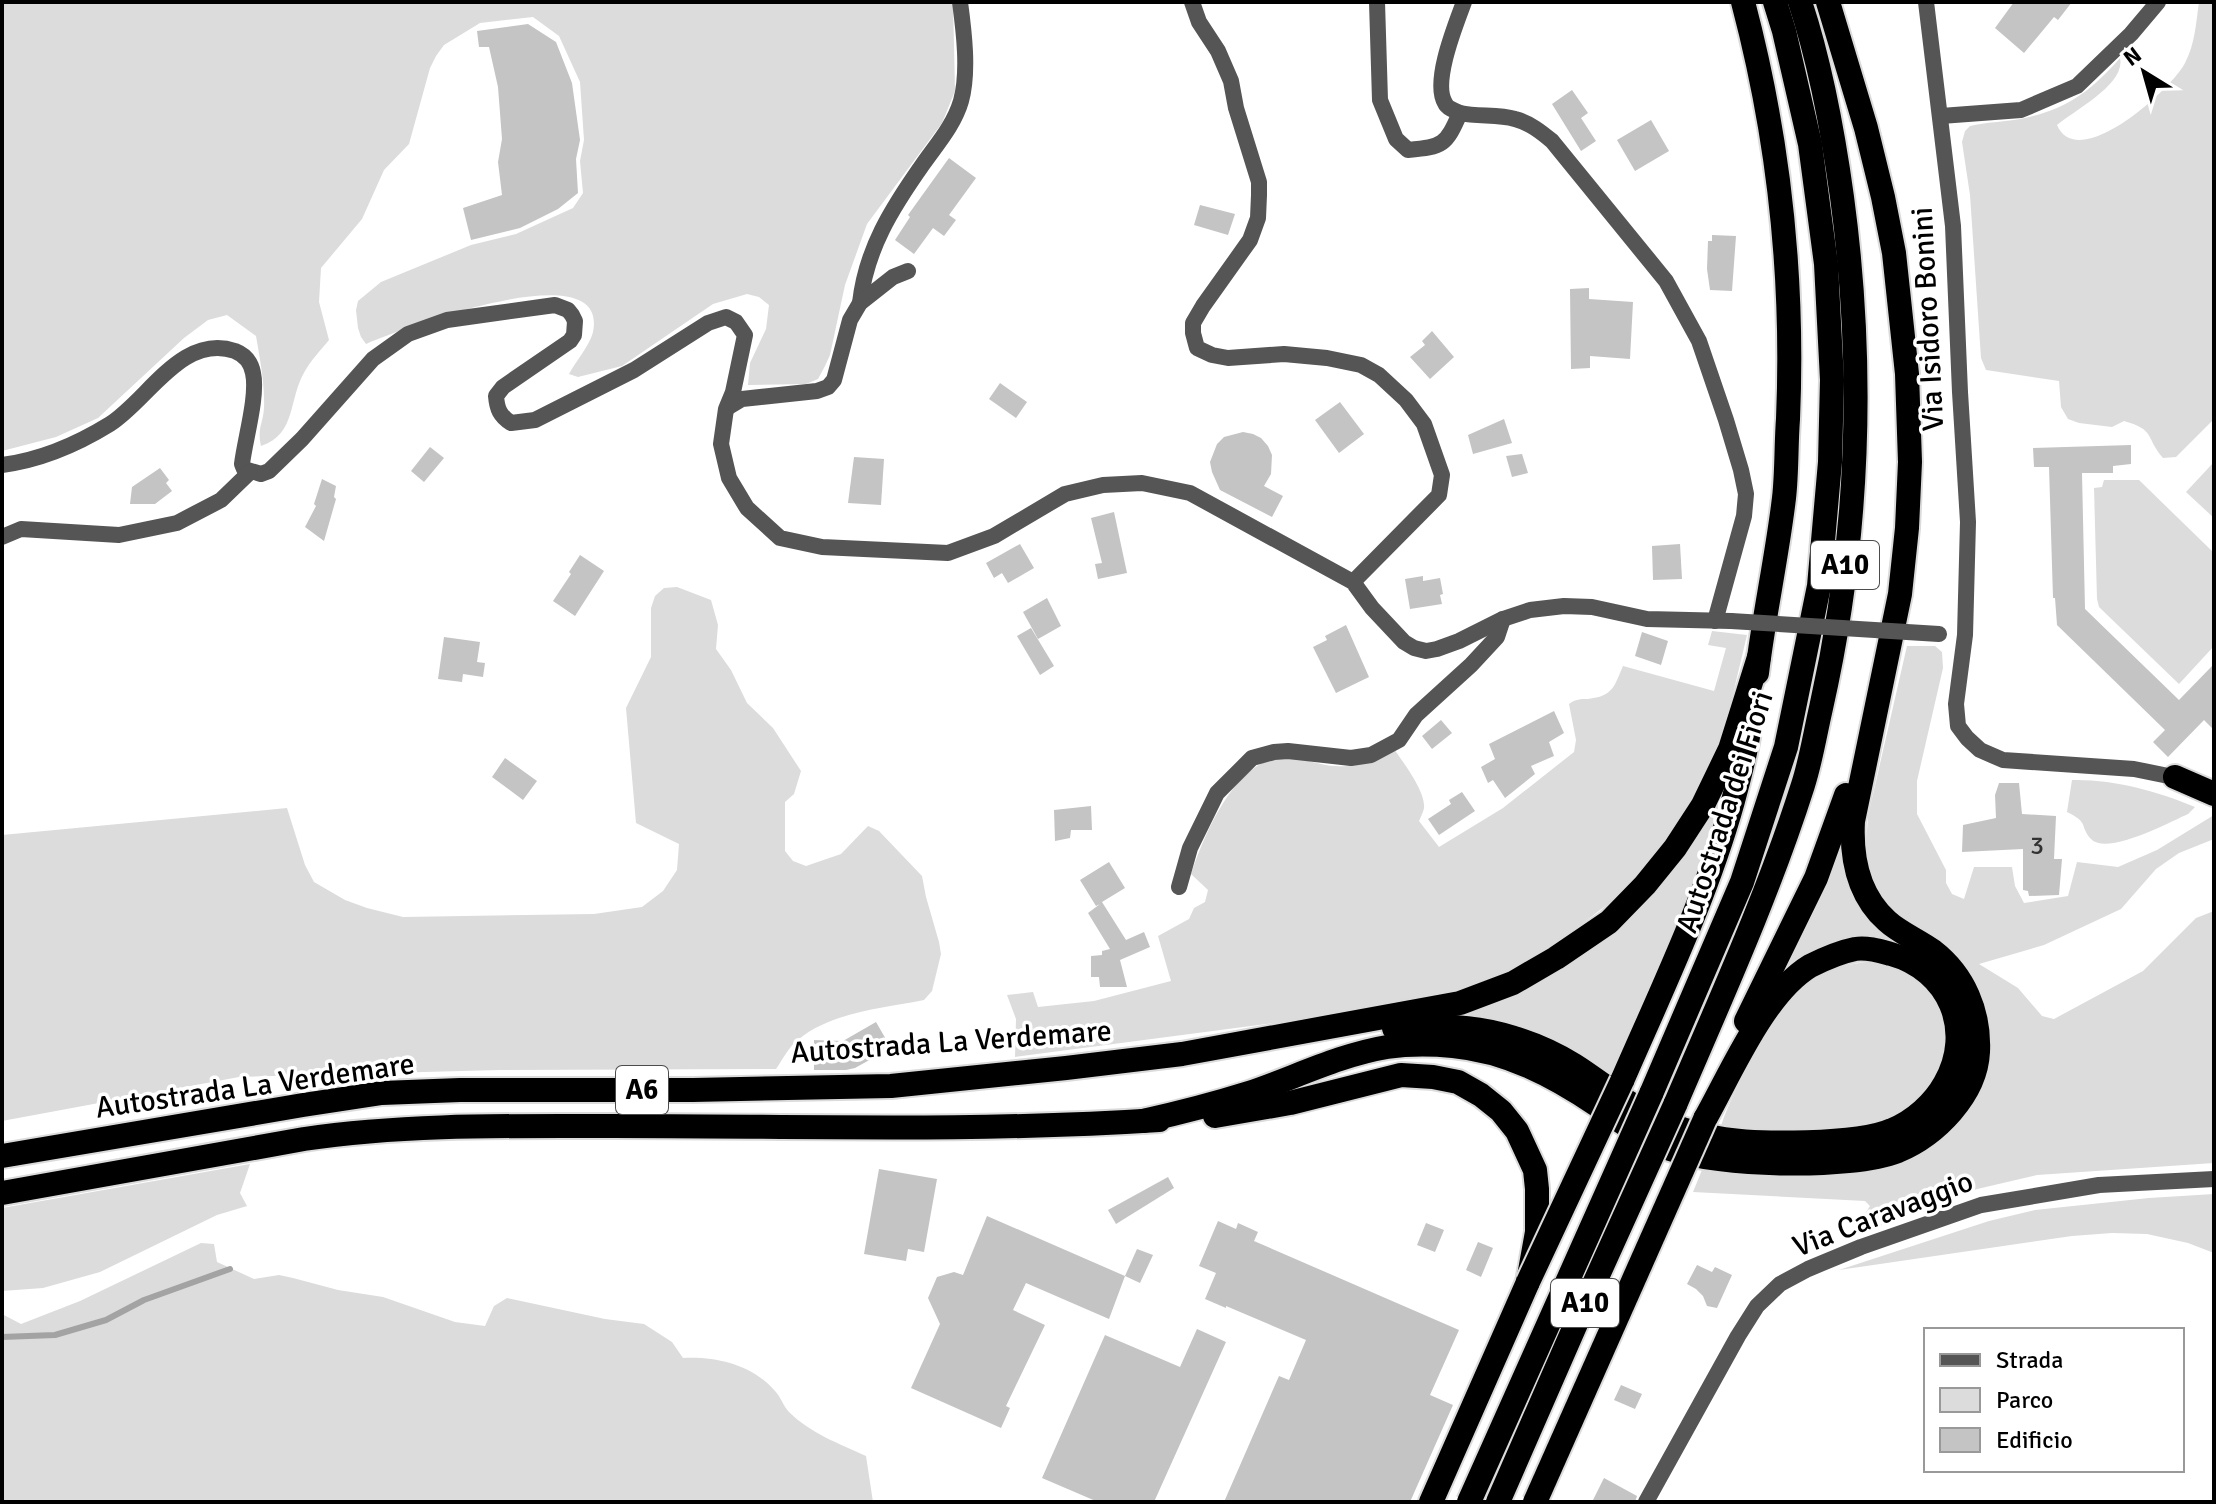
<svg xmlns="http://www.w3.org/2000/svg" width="2216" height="1504" font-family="Signika,sans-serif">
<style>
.green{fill:#dcdcdc}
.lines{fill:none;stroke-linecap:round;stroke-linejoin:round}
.stream{stroke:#a3a3a3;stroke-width:6}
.building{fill:#c4c4c4}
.motorway-casing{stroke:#dbdbdb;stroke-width:28}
.minor{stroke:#555;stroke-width:16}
.tertiary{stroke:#555;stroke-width:16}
.motorway{stroke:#000;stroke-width:24}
.motorway-bridge-casing{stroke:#dbdbdb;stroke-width:28;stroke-linecap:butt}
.minor-bridge{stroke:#555;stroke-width:16}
.motorway-bridge{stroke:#000;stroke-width:24}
.labels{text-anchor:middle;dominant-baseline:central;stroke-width:7;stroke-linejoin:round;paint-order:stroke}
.number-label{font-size:26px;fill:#313131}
.shield{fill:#fff;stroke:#4c4c4c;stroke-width:2}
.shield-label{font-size:28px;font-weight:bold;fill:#000}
.street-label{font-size:30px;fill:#000;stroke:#fff}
</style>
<rect width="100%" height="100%" fill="#fff"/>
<g class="green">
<path d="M2,2H953L955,91L942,123L867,224L845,285L830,355L825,366L818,379L806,384L748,385L750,363L766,329L769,305L759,297L747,294L713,304L622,366L578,377L569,374C576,361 590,345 593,332C610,249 395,331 366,344L361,337L358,328L356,310L358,301L381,282L471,245L516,234L573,208L583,193L580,161L584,140L580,82L559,36L533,17L480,23L444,45L436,56L430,68L409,144L384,170L362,219L321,268L319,302L329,340C321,350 311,360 305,371C288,399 297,434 261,446C257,428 263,424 264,408C265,385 260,359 256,336L227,315L208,320L184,338L98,418L56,437L2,451Z"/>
<path d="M2199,2H2214V419L2176,457L2163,458C2145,437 2156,430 2124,421L2112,427L2079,423L2068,419L2061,407L2059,381L1986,370L1981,358L1970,195L1962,142L1965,131L1970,126C1986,122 2004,122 2020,119C2066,110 2090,92 2120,58C2126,84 2075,110 2057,125C2078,174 2172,89 2185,63C2195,44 2196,23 2199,2Z"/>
<polygon points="2214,462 2214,518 2186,492"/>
<polygon points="2104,480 2139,480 2214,553 2214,646 2179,684 2099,607 2097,599 2094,488 2102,487"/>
<path d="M677,587L711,600L718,625L716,649L731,670L747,703L773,728L801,771L794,794L785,802V851L793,861L806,866L841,854L868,826L879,831L922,876L926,897L939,942L941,954L932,991L924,1000C884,1008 832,1012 799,1039C789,1046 783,1059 776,1069L500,1070L239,1077L2,1121V835L287,808L305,865L314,882L345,900L367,908L403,917L594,914L642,907L663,891L677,870L679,844L636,823L626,708L651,657V608L655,596L664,588Z"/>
<path d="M1712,631L1747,635L1723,736L1694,804L1647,863L1609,903L1560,941L1495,979L1430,999L1328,1016L1015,1057L1016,1019L1007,995L1033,992L1038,1007L1094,1001L1171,981L1158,936L1189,919L1194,908L1205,902L1208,890L1191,874C1205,832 1239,750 1293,757C1307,759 1321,766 1336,766C1358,768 1375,760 1394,749C1403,762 1426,792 1424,808C1424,810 1420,819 1419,821L1439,847L1503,808L1574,752L1576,740L1569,704C1576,699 1580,699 1588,699C1613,696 1614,687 1623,666L1714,691L1726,648L1708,645Z"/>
<polygon points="1907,646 1935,646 1942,652 1943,668 1917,781 1917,814 1946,870 1946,883 1952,894 1964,899 1974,867 2012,867 2015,886 2024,903 2068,896 2077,862 2118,867 2157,850 2214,815 2214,839 2179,853 2156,869 2121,909 2044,945 1979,964 2018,988 2042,1016 2054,1019 2143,971 2196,918 2214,911 2214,1163 2037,1175 1973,1190 1924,1207 1859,1235 1858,1225 1870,1206 1865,1201 1693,1192 1702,1170 1831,1176 1894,1166 1930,1148 1952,1131 1970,1108 1988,1072 1991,1041 1986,1016 1912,925 1887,904 1873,883 1865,858 1868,816"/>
<path d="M2072,780C2113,779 2157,791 2195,807L2188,814C2170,822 2107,856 2091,839C2079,826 2090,823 2067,812Z"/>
<polygon points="1718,799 1707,848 1674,933 1612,1076 1569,1050 1529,1031 1457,1014 1544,978 1591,949 1630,917"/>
<polygon points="1837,853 1842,853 1901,942 1899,945 1779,973"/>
<path d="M1872,962L1890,965L1909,972L1927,987L1946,1019L1947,1061L1922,1100L1874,1128L1765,1132L1721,1126C1728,1104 1739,1084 1749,1063C1777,1008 1805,965 1872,962Z"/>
<polygon points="250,1164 240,1193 247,1206 217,1215 100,1272 43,1288 2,1291 2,1208"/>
<polygon points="2214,1194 2214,1253 2188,1243 2147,1234 2112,1233 2072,1236 1839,1270 1989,1221 2035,1210 2149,1198"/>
<path d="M201,1243L214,1244L217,1262L254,1279L279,1275L293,1278L338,1290L383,1297L455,1322L485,1326L494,1306L507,1298L605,1319L644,1324L672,1342L683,1358C716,1356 753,1365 775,1391C781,1397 783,1406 789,1412C810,1433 840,1444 866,1456L873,1502H2V1314L21,1324L80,1301Z"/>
</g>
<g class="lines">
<polyline class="stream" points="2,1337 55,1335 106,1320 144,1300 230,1269"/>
</g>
<g class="building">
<polygon points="2014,2 2072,2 2058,20 2054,17 2024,53 1995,28"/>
<polygon points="528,24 556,42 572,83 580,140 576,159 578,193 558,209 520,228 471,240 463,208 502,195 498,162 502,139 498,87 489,47 479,47 477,31"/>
<polygon points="1572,90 1588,113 1581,118 1596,141 1581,151 1552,104"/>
<polygon points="1651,120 1669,151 1635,171 1617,140"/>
<polygon points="949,158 976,178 949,215 956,220 944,236 933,228 914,254 895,240 910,217 908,215"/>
<polygon points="1200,205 1235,214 1228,235 1194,225"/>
<polygon points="1712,235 1736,236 1732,291 1710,290 1707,269 1708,241 1712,241"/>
<polygon points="1589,288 1589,299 1633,302 1630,359 1590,356 1590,368 1571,369 1570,289"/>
<polygon points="1432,331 1454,357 1430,379 1410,357 1425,345 1422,341"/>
<polygon points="1000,383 1027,402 1016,418 989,399"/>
<polygon points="1340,402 1364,434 1339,453 1315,420"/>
<polygon points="1504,419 1512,443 1473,454 1468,435"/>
<polygon points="1243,432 1253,434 1261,438 1268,446 1272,455 1271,474 1264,486 1283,496 1272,517 1220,490 1212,472 1210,462 1217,444 1224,437"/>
<polygon points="2131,445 2131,464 2113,466 2113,473 2082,473 2085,609 2179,700 2214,664 2214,730 2204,720 2168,757 2153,742 2165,730 2057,625 2055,598 2053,598 2049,467 2034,467 2033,448"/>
<polygon points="430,447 444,458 424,482 411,471"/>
<polygon points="1522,454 1528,473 1512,477 1506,456"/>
<polygon points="854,457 884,459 881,505 848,503"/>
<polygon points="160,468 169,480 166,483 172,491 155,504 130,504 132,487"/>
<polygon points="322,479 336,486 334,497 336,499 324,541 305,527 316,506 314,504"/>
<polygon points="1114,512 1127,573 1098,579 1095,564 1102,563 1091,518"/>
<polygon points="1020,544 1034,568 1008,583 1002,573 994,578 986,563"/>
<polygon points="1680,544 1682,579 1653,580 1652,546"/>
<polygon points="580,555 604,571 575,616 553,601 571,574 569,572"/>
<polygon points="1423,576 1423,581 1440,578 1443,594 1440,595 1442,604 1410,609 1405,579"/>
<polygon points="1047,598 1061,626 1038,639 1023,612"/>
<polygon points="1346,625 1369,677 1336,693 1313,647 1327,640 1325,636"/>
<polygon points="1031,628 1054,666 1040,675 1017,636"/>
<polygon points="1642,632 1668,641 1661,665 1635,656"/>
<polygon points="444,637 480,642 477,662 485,663 483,677 463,674 462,682 438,679"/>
<polygon points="1554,711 1564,733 1549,742 1554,756 1531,766 1535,774 1505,798 1493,780 1488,783 1481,767 1495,759 1489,744"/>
<polygon points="1441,720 1452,733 1432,749 1422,736"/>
<polygon points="505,758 537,781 523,800 492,777"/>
<polygon points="1999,783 2019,783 2022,814 2056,816 2054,859 2062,859 2059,895 2029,896 2028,891 2023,890 2023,849 1962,852 1963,825 1996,818 1995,795"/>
<polygon points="1462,792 1475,811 1439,835 1428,819 1451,804 1449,800"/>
<polygon points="1091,806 1092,830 1071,830 1070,838 1055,841 1054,810"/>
<polygon points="1109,862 1125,888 1102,902 1126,940 1144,932 1150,947 1120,960 1127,987 1100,987 1099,977 1091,977 1091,956 1102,955 1102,951 1110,949 1088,913 1100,904 1096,906 1080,880"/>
<polygon points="876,1022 891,1048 855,1068 846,1070 814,1070 814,1040 843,1041"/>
<polygon points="879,1169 937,1179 924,1252 908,1249 906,1261 864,1254"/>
<polygon points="1168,1177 1174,1188 1116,1224 1108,1210"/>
<polygon points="987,1216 1125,1276 1109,1319 1026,1283 1013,1310 1045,1325 1006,1406 1010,1408 1001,1428 911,1388 940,1324 928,1298 937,1277 954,1272 963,1275"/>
<polygon points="1218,1221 1236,1229 1238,1223 1258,1232 1254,1241 1459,1330 1430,1395 1453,1405 1410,1502 1224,1502 1279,1376 1289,1380 1306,1340 1226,1306 1226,1308 1205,1299 1216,1273 1199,1266"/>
<polygon points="1426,1223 1444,1230 1435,1252 1417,1245"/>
<polygon points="1478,1242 1493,1248 1481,1277 1466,1270"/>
<polygon points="1137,1249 1153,1255 1140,1283 1125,1276"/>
<polygon points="1697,1265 1712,1272 1715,1267 1732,1275 1717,1308 1707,1306 1703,1296 1696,1289 1687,1284"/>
<polygon points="1197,1329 1226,1342 1154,1502 1098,1502 1042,1478 1105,1335 1180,1367"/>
<polygon points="1621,1385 1642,1394 1635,1409 1614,1400"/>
<polygon points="1604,1478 1637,1496 1635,1502 1592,1502"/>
</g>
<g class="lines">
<defs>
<g id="motorway">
<path d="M1743,2C1779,138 1794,278 1788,419C1786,445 1787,472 1784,498C1777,557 1764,615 1757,673"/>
<polyline points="2175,777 2214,794"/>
<polyline points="1746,1021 1816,878 1846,795"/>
<path d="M1394,1028C1434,1025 1475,1025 1514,1038C1534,1044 1556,1054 1574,1065C1601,1082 1626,1104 1655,1118C1675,1128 1697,1134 1718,1138C1755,1145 1859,1145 1892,1130C1914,1121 1934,1103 1945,1083C1975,1030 1949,970 1891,954C1880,951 1867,947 1855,949C1840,952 1824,959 1810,966C1764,994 1731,1073 1705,1119"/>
<path d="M1622,1081C1662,989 1706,898 1733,801C1739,778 1746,754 1749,730"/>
<polyline points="1651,1094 1742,882 1786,747 1819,586 1830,462 1832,380 1826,264 1810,144 1784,31 1775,2"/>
<path d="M1675,1105C1720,1000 1768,895 1803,785C1811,760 1815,734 1821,708C1859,540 1865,368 1842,197C1833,132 1821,65 1800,2"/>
<polyline points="1215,1116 1290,1103 1401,1075 1433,1077 1458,1082 1481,1095 1501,1111 1517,1131 1535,1170 1537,1189 1537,1232 1528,1282 1431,1502"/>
<path d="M1143,1121C1179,1113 1214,1104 1249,1093C1294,1078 1339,1055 1387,1047C1407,1044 1432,1044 1453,1046C1507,1051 1554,1076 1597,1105C1621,1121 1643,1139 1670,1149C1719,1166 1849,1170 1898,1151C1936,1135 1976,1095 1978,1052C1980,1012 1964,975 1933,951C1918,940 1900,933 1887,921C1858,895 1851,858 1853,821L1900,594L1907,528L1910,462L1907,374L1894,253L1883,197L1866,128L1828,2"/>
<polyline points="2,1156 303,1105 382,1093 460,1090 693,1090 891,1086 1066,1068 1182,1054 1460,1003 1513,983 1556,958 1609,922 1645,885 1675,848 1703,805 1730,749 1759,657"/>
<path d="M2,1193L304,1139C406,1124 510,1126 613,1126C795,1126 977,1132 1159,1120"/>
</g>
</defs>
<use href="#motorway" class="motorway-casing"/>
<g class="minor">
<polyline points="1192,2 1199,22 1218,51 1231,81 1236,108 1259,182 1259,195 1258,218 1250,240 1203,306 1193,323 1193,333 1197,348 1212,355 1228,358 1284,354 1327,358 1361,365 1379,375 1406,400 1424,424 1442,475 1439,495 1353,582"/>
<path d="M1377,2L1380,100L1396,139L1408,150C1443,147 1446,145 1460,113"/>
<path d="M1464,2C1456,24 1432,82 1445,103C1447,108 1455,111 1460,113C1478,117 1498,114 1515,119C1530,123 1541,132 1552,141L1666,281L1699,341L1726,420L1741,470L1746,494L1744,516L1715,621"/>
<polyline points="1941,116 2021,110 2077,86 2131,34 2158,2"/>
<path d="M860,303C866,249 892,208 923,164C937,144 954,125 961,101C969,72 964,32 960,2"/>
<polyline points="727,408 742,399 817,391 828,387 834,380 850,320 860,303 893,277 908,271"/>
<path d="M2,465C41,460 76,445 110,424C148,400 182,333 235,351C245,355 251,362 253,373C258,396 245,439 242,464L244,469L261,474L269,471L302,439L373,359L408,334L447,320L555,305L568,310L572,315L575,321L574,335L570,341L503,387L496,396C497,409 500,416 511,423L535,420L634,370L708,323L726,317L736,322L745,335L733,392L726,409L721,444L729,478L747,508L780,538L822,547L948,553L994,536L1065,494L1103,485L1142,483L1190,493L1353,582L1372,608L1404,642L1414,648L1426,651L1437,649L1459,641L1503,619L1530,610L1564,606L1592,607L1647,619L1731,621"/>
<polyline points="2,537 21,529 119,535 177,523 221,500 250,472"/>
<polyline points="1179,887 1190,848 1217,793 1252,758 1274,752 1288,751 1351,758 1371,755 1399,740 1416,715 1471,665 1497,637 1503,619"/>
</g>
<g class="tertiary">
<polyline points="1926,2 1953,226 1960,392 1968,522 1965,635 1956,704 1958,726 1967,738 1980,750 2003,760 2134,769 2183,779"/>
<polyline points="1646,1502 1738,1336 1757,1306 1780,1284 1808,1269 1861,1247 1981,1205 2099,1185 2214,1179"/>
</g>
<use href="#motorway" class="motorway"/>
<defs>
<g id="motorway-bridge">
<polyline points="1528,1282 1622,1081"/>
<polyline points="1469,1502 1651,1094"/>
<polyline points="1498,1502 1575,1326 1675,1105"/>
<polyline points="1535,1502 1705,1119"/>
</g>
</defs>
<use href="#motorway-bridge" class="motorway-bridge-casing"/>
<polyline class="minor-bridge" points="1731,621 1939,634"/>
<use href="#motorway-bridge" class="motorway-bridge"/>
</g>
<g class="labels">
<g class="number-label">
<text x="2037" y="846">3</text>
</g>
<g class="shield">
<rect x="1811" y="541" width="68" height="48" rx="6"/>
<rect x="616" y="1066" width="52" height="48" rx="6"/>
<rect x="1551" y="1279" width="68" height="48" rx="6"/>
</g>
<g class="shield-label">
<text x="1845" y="565">A10</text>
<text x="642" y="1090">A6</text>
<text x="1585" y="1303">A10</text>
</g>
<g class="street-label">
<text transform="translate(1928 319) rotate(-93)">Via Isidoro Bonini</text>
<text transform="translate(1725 812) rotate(-72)">Autostrada dei Fiori</text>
<text transform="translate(951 1042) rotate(-4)">Autostrada La Verdemare</text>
<text transform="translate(255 1086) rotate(-8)">Autostrada La Verdemare</text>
<text transform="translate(1883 1214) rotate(-21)">Via Caravaggio</text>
</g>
</g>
<rect width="2216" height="1504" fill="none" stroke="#000000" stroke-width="8"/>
<rect x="1924" y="1328" width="260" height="144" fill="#ffffff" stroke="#999999" stroke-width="2"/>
<rect x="1940" y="1354" width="40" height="12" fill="#555555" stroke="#999999" stroke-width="2"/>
<text x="1996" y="1368" font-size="24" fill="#000000">Strada</text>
<rect x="1940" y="1388" width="40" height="24" fill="#dcdcdc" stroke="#999999" stroke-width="2"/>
<text x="1996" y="1408" font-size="24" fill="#000000">Parco</text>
<rect x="1940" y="1428" width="40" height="24" fill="#c4c4c4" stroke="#999999" stroke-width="2"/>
<text x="1996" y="1448" font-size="24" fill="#000000">Edificio</text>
<g transform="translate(2144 72) rotate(323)" stroke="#ffffff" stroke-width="6" paint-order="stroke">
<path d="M0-6L14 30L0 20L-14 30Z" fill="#000000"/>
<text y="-12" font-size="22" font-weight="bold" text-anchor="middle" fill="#000000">N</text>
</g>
</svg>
